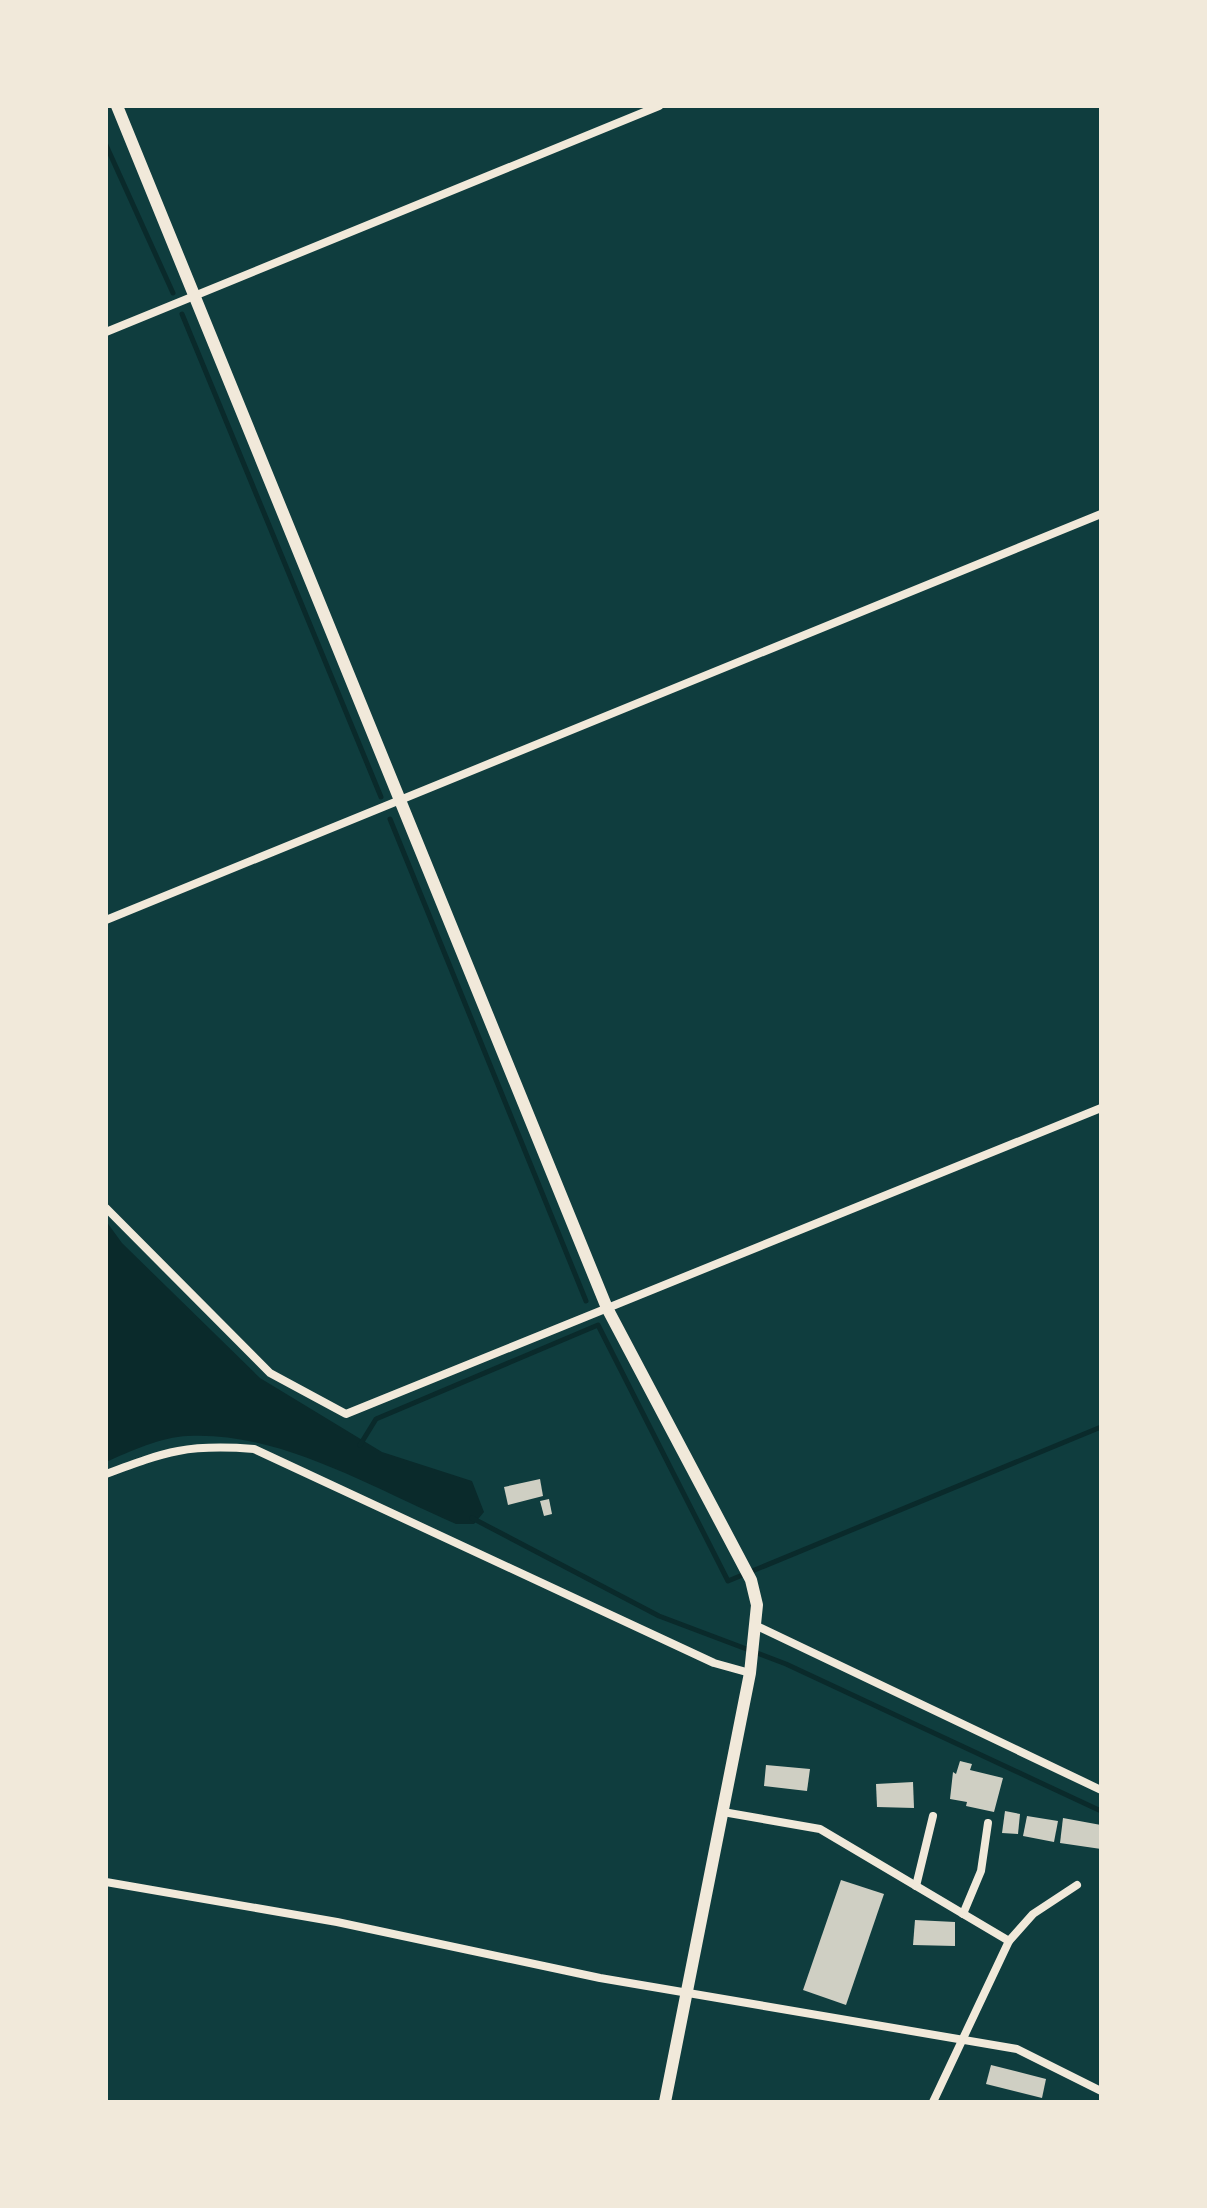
<svg xmlns="http://www.w3.org/2000/svg" width="1207" height="2208" font-family="Arial,sans-serif">
<style>
.water{fill:#0a2a2b}
.lines{fill:none;stroke-linecap:round;stroke-linejoin:round}
.stream{stroke:#0a2a2b;stroke-width:5}
.building{fill:#cfcfc3}
.minor{stroke:#f1e9da;stroke-width:8}
.tertiary{stroke:#f1e9da;stroke-width:12}
</style>
<rect width="100%" height="100%" fill="#0f3d3e"/>
<path class="water" d="M106,1221L122,1243L260,1378L382,1452L472,1481L484,1512L474,1524H456C374,1489 279,1431 188,1436C161,1437 131,1451 106,1462Z"/>
<g class="lines">
<g class="stream">
<polyline points="106,145 173,293"/>
<polyline points="182,314 381,797"/>
<polyline points="390,819 586,1301"/>
<polyline points="360,1445 376,1419 598,1325 728,1581 1101,1427"/>
<polyline points="472,1518 659,1616 786,1664 1101,1811"/>
</g>
</g>
<g class="building">
<polygon points="540,1479 543,1496 508,1505 504,1487"/>
<polygon points="549,1499 552,1514 544,1516 540,1501"/>
<polygon points="960,1761 972,1764 970,1770 1003,1778 994,1812 966,1806 967,1802 950,1799 953,1772 956,1774"/>
<polygon points="766,1765 810,1769 807,1791 764,1786"/>
<polygon points="913,1782 914,1808 877,1807 876,1784"/>
<polygon points="1005,1811 1020,1814 1018,1834 1002,1833"/>
<polygon points="1027,1816 1058,1821 1054,1842 1023,1836"/>
<polygon points="1063,1818 1101,1825 1101,1849 1060,1843"/>
<polygon points="841,1880 884,1894 846,2005 803,1990"/>
<polygon points="915,1920 955,1922 955,1946 913,1945"/>
<polygon points="991,2065 1046,2079 1042,2098 986,2084"/>
</g>
<g class="lines">
<g class="minor">
<polyline points="106,332 659,106"/>
<polyline points="106,920 1101,514"/>
<polyline points="106,1208 270,1373 346,1414 1101,1108"/>
<path d="M106,1474C167,1451 188,1444 254,1449L714,1663L750,1673"/>
<polyline points="757,1626 1101,1790"/>
<polyline points="723,1812 820,1829 1009,1941 1033,1914 1077,1885"/>
<polyline points="106,1882 337,1922 600,1978 1017,2049 1101,2091"/>
<polyline points="916,1886 933,1816"/>
<polyline points="963,1914 981,1871 988,1823"/>
<polyline points="933,2102 1009,1941"/>
</g>
<polyline class="tertiary" points="117,106 607,1308 751,1580 757,1605 750,1673 665,2102"/>
</g>
<rect width="1207" height="2208" fill="none" stroke="#f1e9da" stroke-width="216"/>
</svg>
